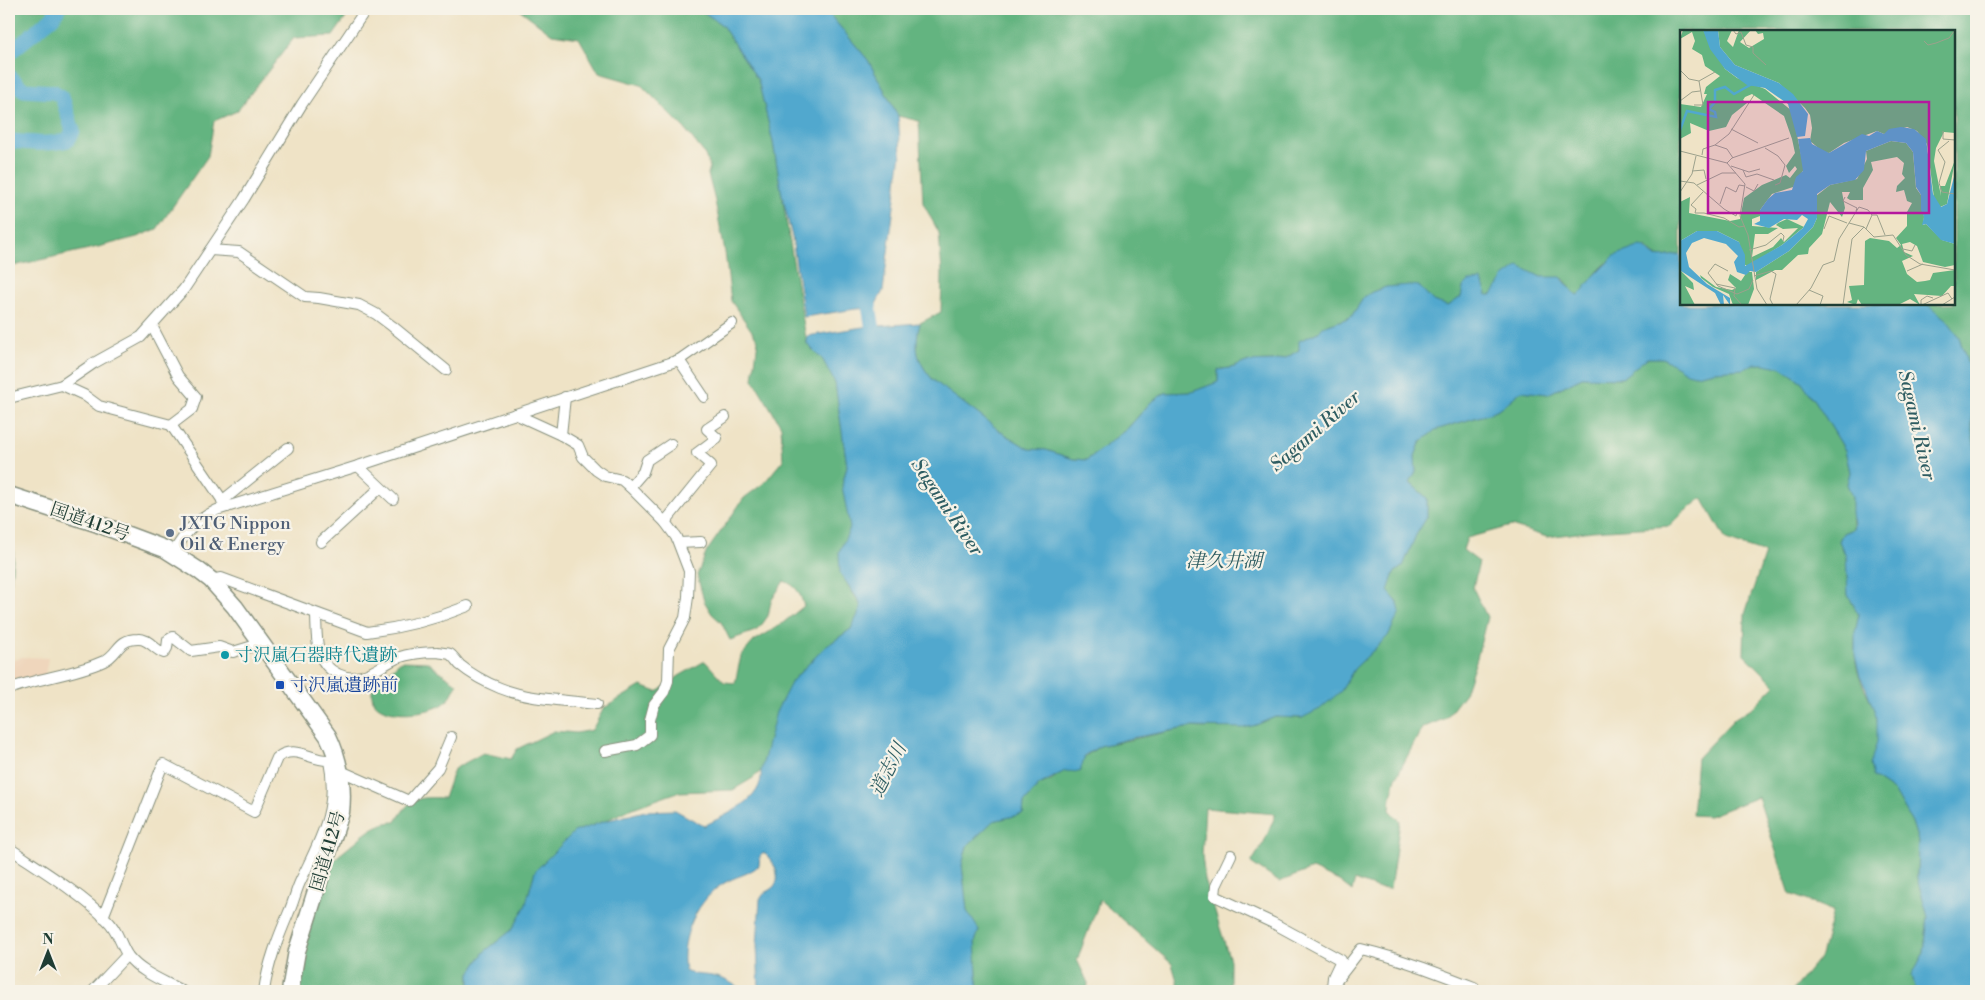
<svg xmlns="http://www.w3.org/2000/svg" width="1985" height="1000" font-family="'Libre Bodoni','Noto Serif JP',serif">
<style>
.built{fill:#efd6bc}
.forest{fill:#64b480;stroke:#42785a}
.water{fill:#51a8ce;stroke:#387281}
.lines{fill:none;stroke-linecap:round;stroke-linejoin:round}
.river{stroke:#51a8ce;stroke-width:15}
.minor-casing{stroke:#87907d;stroke-width:12}
.trunk-casing{stroke:#87907d;stroke-width:19}
.minor{stroke:#fff;stroke-width:10}
.trunk{stroke:#fff;stroke-width:16}
.service-dot{fill:#5c6f8a;stroke:#f7f3e8;stroke-width:2}
.culture-dot{fill:#0f9aa8;stroke:#f7f3e8;stroke-width:2}
.transit-dot{fill:#1a4fb4;stroke:#f7f3e8;stroke-width:2}
.labels{text-anchor:middle;dominant-baseline:central;stroke-width:4.5;stroke-linejoin:round;paint-order:stroke}
.street-label{font-size:18px;fill:#1f3d34;stroke:#f7f3e8}
.service-label{font-size:18px;fill:#4e5e75;stroke:#f7f3e8;text-anchor:start}
.culture-label{font-size:18px;fill:#0d838f;stroke:#f7f3e8;text-anchor:start}
.transit-label{font-size:18px;fill:#164399;stroke:#f7f3e8;text-anchor:start}
.water-label{font-size:19px;font-style:italic;fill:#2e5d62;stroke:#f7f3e8}
.inset-river{fill:none;stroke:#51a8ce;stroke-width:2.5}
.inset-road{fill:none;stroke:#9ca18c;stroke-width:1}
.view{fill:#b5179e;fill-opacity:0.15;stroke:#b5179e;stroke-width:2.5}
.inset-edge{fill:none;stroke:#1f3d34;stroke-width:2.5}
</style>
<rect width="100%" height="100%" fill="#f7f3e8"/>
<filter id="ink" filterUnits="userSpaceOnUse"><feTurbulence type="fractalNoise" baseFrequency=".02" numOctaves="2"/><feDisplacementMap in="SourceGraphic" scale="10" xChannelSelector="R" yChannelSelector="G"/><feConvolveMatrix kernelMatrix="1 2 1 2 8 2 1 2 1" color-interpolation-filters="sRGB"/></filter>
<filter id="wash" filterUnits="userSpaceOnUse"><feTurbulence type="fractalNoise" baseFrequency=".0096" numOctaves="4" result="noise"/><feDisplacementMap in="SourceGraphic" scale="20" xChannelSelector="R" yChannelSelector="G"/><feGaussianBlur stdDeviation="1.12" result="paint"/><feColorMatrix in="noise" values="0 0 0 0 0 0 0 0 0 0 0 0 0 0 0 0 0 1.4 0 .05"/><feComposite in="paint" operator="in"/></filter>
<g filter="url(#wash)">
<rect width="100%" height="100%" fill="#efe3c6"/>
<polygon class="built" points="22,657 48,658 45,675 9,686 9,662"/>
<g class="forest">
<polygon points="9,9 352,9 333,36 294,38 237,111 214,121 208,156 157,229 137,237 98,247 13,266 9,266"/>
<path d="M519,9H699L722,25L758,80L773,142L807,344L823,360L835,382L847,466L842,486L851,528L839,552L848,586L859,602L861,608L857,619L851,629L824,648L792,681L761,771L753,778L733,790L678,792L627,810L605,821L574,832L535,871L525,907L513,929L484,952L470,973V991H295L321,868C328,863 336,858 343,852C360,839 373,822 396,822C410,797 417,797 444,798L454,769L483,753L511,759L517,749L554,731L576,733L592,730L604,708L641,686L657,692L679,676L705,661L724,682L735,683L741,656L754,641L779,626L804,606C800,593 797,586 784,581L771,601L768,616L758,630L730,640L721,622L712,614L704,601L697,575L707,551L744,498L764,483L783,460L781,426L753,379L758,340L731,301L725,252L715,201L708,174L710,167L704,153L685,129L641,85L599,73L579,38L552,34Z"/>
<path d="M825,9H1976V456L1972,432V378L1959,337L1927,304H1954V31H1681V254C1666,256 1656,261 1646,247C1624,250 1608,258 1594,276C1588,282 1586,290 1579,295L1574,293L1564,279L1541,277L1534,274L1504,277L1495,293L1489,296L1463,287L1461,297L1448,306L1386,287L1372,292L1364,297L1351,317L1323,327L1318,332L1300,341L1299,350L1286,358L1274,361L1246,362L1235,367L1218,370V382L1192,392L1165,393L1150,403L1128,428L1087,460L1073,459L1046,450L1029,449L1004,434L933,380C916,360 914,348 920,323L941,312L942,273L939,233L923,203L919,121L898,116L868,60Z"/>
<path d="M1646,358H1663L1695,375L1714,371L1744,369L1755,364H1769L1782,368L1802,382L1816,402L1845,450L1850,472L1847,484L1852,497L1853,529L1843,533L1839,541L1846,556L1848,595L1859,615C1854,635 1853,656 1859,676C1864,690 1874,704 1877,719C1880,737 1875,759 1873,777L1895,792L1912,822L1918,841L1917,878L1928,917L1924,952L1912,975L1916,991H1792L1821,956L1833,911L1790,894L1758,797L1709,816L1692,815L1697,758L1735,718L1753,707L1775,685L1744,654L1745,614L1765,553L1726,540L1702,498L1684,512L1670,526L1592,531L1547,537L1511,526L1467,538L1463,550L1479,562L1473,588L1487,617L1477,658L1465,693L1446,718L1422,728L1396,778L1391,796L1390,810L1400,821L1390,889L1376,888L1355,880L1352,891L1339,881L1312,869L1279,882L1251,863L1264,842L1276,814L1205,808L1202,855L1205,880L1230,960V991H1180L1172,964L1100,900L1077,960L1088,983L1087,991H978L975,942L979,930L967,912L962,865L967,846L993,821L1023,814L1024,803L1039,785L1051,780L1100,746L1191,727L1203,728L1256,725L1275,717L1302,718L1341,691L1354,669L1388,636L1398,602L1387,591L1394,573L1403,566L1416,535L1427,517V498L1410,483L1416,472L1415,456L1420,443L1435,430L1488,414L1502,407L1521,391L1548,394L1582,377L1622,378Z"/>
<polygon points="9,550 14,550 11,581 9,585"/>
<path d="M401,661L427,662L457,684C454,690 450,699 445,703C431,714 381,719 373,700C372,696 371,692 373,688C377,681 394,667 401,661Z"/>
</g>
<g class="water">
<polygon points="699,9 825,9 868,60 898,116 901,153 883,291 875,306 804,317 792,237 781,190 773,142 758,80 722,25"/>
<path d="M1641,246C1647,247 1648,252 1653,255C1661,259 1673,255 1681,254V304H1927L1948,321L1959,337L1972,378V432L1976,456V991H1916L1912,975L1924,952L1928,917L1917,878L1918,841L1912,822L1895,792L1873,777L1870,765L1877,741V719L1866,688L1860,677L1855,656V632L1859,615L1848,595L1846,556L1839,541L1843,533L1853,529L1854,524L1852,514V497L1847,484L1850,472L1845,450L1816,402L1802,382L1791,374L1782,368L1765,364H1755L1744,369L1714,371L1695,375L1687,373L1663,358H1647L1622,378L1582,377L1548,394L1521,391L1502,407L1488,414L1435,430L1420,443L1415,456L1416,472L1410,483L1427,498V517L1416,535L1403,566L1394,573L1388,591L1398,603L1400,612L1388,636L1354,669L1341,691L1320,709L1302,718L1275,717L1256,725L1244,728L1191,727L1132,738L1100,746L1085,755L1080,772L1065,771L1039,785L1024,803L1023,814L993,821L967,846L962,865L967,911L979,930L975,942L978,991H759L757,945L760,899C763,892 767,893 772,888C784,879 773,860 764,853L760,856L759,865C750,874 740,875 728,881C698,896 679,938 685,971C695,976 706,974 716,977C727,979 735,986 745,991H470V973L484,952L513,929L525,907L535,871L574,832L605,821L645,811L675,810L704,826C726,814 764,801 761,771L776,712L792,681L824,648L851,629L861,608L859,601L840,573L839,552L850,528L842,486L847,466L835,383L823,360L807,344V336L863,327L920,323C914,348 916,360 933,380L1004,434L1029,449L1046,450L1073,459L1087,460L1128,428L1150,403L1165,393L1192,392L1218,382V370L1235,367L1246,362L1274,361L1286,358L1299,350V341L1318,332L1323,327L1351,317L1364,297L1372,292L1386,287L1409,285L1419,286L1433,301L1448,306L1461,297L1463,287L1469,281L1482,280L1487,295H1492L1504,277L1519,266L1541,277H1561L1574,293L1579,295L1594,276L1614,256Z"/>
</g>
<g class="lines">
<g class="river">
<polyline points="9,53 52,18 58,9"/>
<path d="M9,76L24,90L54,92L62,97L73,131L68,140C48,145 29,143 9,141"/>
<polyline points="866,288 876,347"/>
</g>
</g>
</g>
<g filter="url(#ink)">
<g class="lines">
<defs>
<g id="minor">
<polyline points="210,250 239,252 305,297 319,298 359,305 376,314 392,326 446,370"/>
<polyline points="152,326 178,376 196,397 192,409 171,425"/>
<polyline points="679,360 704,397"/>
<polyline points="62,385 94,363 141,337 184,289 244,199 302,104 366,9"/>
<polyline points="9,398 62,385 84,395 99,406 171,425 227,507"/>
<polyline points="515,414 561,435 578,445 583,457 596,470 605,476 622,480 630,487 665,522 676,537 689,571 688,597 685,618 669,649 668,681 664,692 654,705 650,720 650,735 637,745 605,751"/>
<polyline points="561,435 565,397"/>
<polyline points="358,466 393,499"/>
<polyline points="630,487 643,472 647,460 671,444"/>
<polyline points="222,501 288,448"/>
<polyline points="665,522 711,465 697,453 717,438 707,429 725,417"/>
<polyline points="321,542 380,488"/>
<polyline points="679,543 701,542"/>
<path d="M173,553C186,532 194,521 217,510L358,466L679,360L732,323"/>
<path d="M211,580L221,578L367,632C401,628 436,619 468,606"/>
<path d="M316,615C317,637 314,663 338,674C360,685 378,667 397,658C411,653 424,652 438,652C441,653 447,653 450,654C454,657 457,662 460,665C472,675 485,682 500,688C530,700 565,700 597,704"/>
<path d="M9,689C40,677 74,675 104,661C119,654 117,639 138,639C149,638 154,650 164,653L167,648L168,640L173,637L191,651L219,647L233,652L253,646L260,642"/>
<polyline points="341,771 409,801 438,768 451,737"/>
<path d="M9,848C40,869 80,893 107,920C118,930 120,944 128,956C141,973 164,981 182,991"/>
<polyline points="1231,855 1216,886 1215,896 1273,923 1341,960 1333,977 1332,987"/>
<path d="M103,917L163,764L254,812L277,758C294,743 313,762 329,760C332,760 335,758 337,758"/>
<path d="M1337,980L1361,949C1399,958 1438,973 1474,987L1475,991"/>
<polyline points="93,991 127,955"/>
<path d="M264,991C268,963 278,938 289,912C294,901 296,890 301,880C321,838 339,808 329,761"/>
</g>
<path id="trunk" d="M9,495L98,524L165,549L198,570L211,580L235,607L328,736C340,761 344,784 341,812L297,951L290,991"/>
</defs>
<use href="#minor" class="minor-casing"/>
<use href="#trunk" class="trunk-casing"/>
<use href="#minor" class="minor"/>
<use href="#trunk" class="trunk"/>
</g>
</g>
<circle class="service-dot" cx="170" cy="533" r="5"/>
<circle class="culture-dot" cx="225" cy="655" r="5"/>
<rect class="transit-dot" x="275" y="680" width="10" height="10" rx="2.5"/>
<g class="labels">
<g class="street-label">
<text transform="translate(90 522) rotate(19)">国道412号</text>
<text transform="translate(328 851) rotate(-74)">国道412号</text>
</g>
<g class="service-label">
<text x="180" y="523">JXTG Nippon<tspan x="180" dy="21">Oil &amp; Energy</tspan></text>
</g>
<g class="culture-label">
<text x="235" y="655">寸沢嵐石器時代遺跡</text>
</g>
<g class="transit-label">
<text x="290" y="685">寸沢嵐遺跡前</text>
</g>
<g class="water-label">
<text transform="translate(1917 425) rotate(77)">Sagami River</text>
<text transform="translate(1315 431) rotate(-41)">Sagami River</text>
<text transform="translate(947 507) rotate(56)">Sagami River</text>
<text x="1224" y="561">津久井湖</text>
<text transform="translate(888 770) rotate(-63)">道志川</text>
</g>
</g>
<g transform="translate(1680 30)">
<rect width="275" height="275" fill="#efe3c6"/>
<path d="M3,0H23L45,39L57,48L85,59L112,81L124,139L113,157L92,164L80,180V186L72,189V196L98,198L88,204H75L72,227L93,217L101,208L104,212L118,198L103,199L96,195L98,193L107,189L124,197L102,215L68,236L63,234L59,212L37,201H17L0,211V172L10,167L9,183L50,191L60,189L64,168L82,155L106,145L110,148L117,139L115,136L109,143L106,136L115,123L112,109L104,86L72,64L65,67L63,70L67,73L52,85L46,97L29,101L10,93L11,103L0,109V74L21,77L27,64H24L26,57L40,46L25,36L22,25L12,19L15,11L12,2L0,9ZM38,0H52L47,11L53,17L59,0H71L60,12L69,18L84,9L83,3L78,4L75,0H275V103L264,102L256,118L254,131L261,166L260,156H265L275,130L267,174L260,177L254,168L247,114L237,101L227,97L204,104L197,101L164,113L149,123L143,122L130,111L132,98L130,85L125,78L99,53L55,35L40,17ZM211,111L226,113L233,122L236,158L241,165L244,187L243,195L246,194L262,210L275,214V235L265,237L243,232L237,216L230,212L222,214L224,222L233,226L222,231L227,244L237,252L245,251L250,250L253,243L275,240V256H271L262,266L234,264L240,275L230,269L218,275H182L178,269L176,275L167,272L172,270L169,256L184,255L185,211L190,208L209,211L217,218L221,215L216,208L227,196V182L232,173L227,171L224,160L216,162L217,156L225,148L222,144L224,133L217,127L191,132L193,140L183,158V170H170L167,168L170,162H162L165,178L162,187L150,172L142,204L129,218L128,224L118,225L102,240H95L76,250V242L109,221L133,197L137,188L136,166L150,155L177,149L187,129L186,121ZM0,240L13,253L14,260L5,256L15,275H0ZM67,242H72L74,259L68,275H53L49,264L33,257L21,248L20,245L36,257L52,260L56,258L48,250L50,244L61,251Z" fill="#64b480"/>
<path d="M23,0H38L40,17L55,35L99,53L113,64L128,84L125,106L117,107L108,74L85,58L67,55L45,39L30,19ZM221,97L234,99L246,109L253,164L261,177L267,174L275,143V214L261,210L246,194L242,195L244,187L241,180V165L236,157L233,122L226,113L211,111L186,121L184,140L175,150L150,155L137,164V188L133,197L109,221L76,242L70,241L66,245L57,242L54,232L58,226L46,214L24,208L12,213L6,223L9,237L27,254L50,268V275L43,265L44,275H41L35,263L1,241L0,211L17,201H37L59,212L65,225V236L102,215L123,198L128,189L122,185L117,190L104,189L89,198L74,194L80,191V180L88,169L95,163L112,160L116,147L123,141L118,109L130,108L132,114L149,123L182,104L189,106L197,101L204,104L209,99Z" fill="#51a8ce"/>
<path class="inset-river" d="M0,100L7,81L36,87L35,82L29,79L35,72V60L45,57L54,64L72,54"/>
<path class="inset-road" d="M53,0L56,4L61,2L66,15L73,17V23L86,35M244,11L248,15L256,13L269,8L275,0M0,40L9,49L19,51L23,75H14M19,51L35,42M0,71L12,62L20,61M51,99L78,113M263,101V109L275,110M269,111L258,120L265,132L259,153L262,162L275,164M35,115L49,104L74,65M85,118L98,126L105,135L100,153L95,155M0,121L47,133L65,154L60,186L68,205L77,259L87,275M22,125L23,119L35,115L47,119L53,128M47,133L52,128L109,108M51,136L69,142L80,139M63,140L66,147L77,144L94,150M12,141L24,140L26,149M0,151L14,153L44,179L56,186L57,182M17,155L42,143H56M66,157L74,161L78,154M0,162L12,144L16,126M23,162L11,175L16,179L15,183H24L44,188L59,197L65,196M165,167L163,171L177,178L176,181M40,174L46,157L56,162L59,155L65,156M192,185H197L205,205M169,193L179,177L188,180L192,185L186,199M144,199L149,186L167,193M223,219L232,221L235,215M69,220L86,215L101,203L104,206L103,211M48,241L35,234L28,243L38,256L57,264L69,259L73,250M227,241L243,234M74,246L91,241L96,244L90,269L93,275M36,254L55,258L54,266L62,275M129,260L143,266L140,275M116,275L131,258L143,235L154,231L159,209L169,193L184,197L194,207L213,205L226,225L240,234L275,240M163,275L172,209L184,197M241,275V270L247,266L253,268M242,275L268,263L272,269M262,275L275,267"/>
<path class="view" d="M28,72H249V183H28Z"/>
<rect width="275" height="275" class="inset-edge"/>
</g>
<rect width="1985" height="1000" fill="none" stroke="#f7f3e8" stroke-width="30"/>
<g transform="translate(48 952)" stroke="#f7f3e8" stroke-width="4" paint-order="stroke">
<path d="M0-4L9 19L0 12L-9 19Z" fill="#1f3d34"/>
<text y="-8" font-size="14" font-weight="bold" text-anchor="middle" fill="#1f3d34">N</text>
</g>
</svg>
